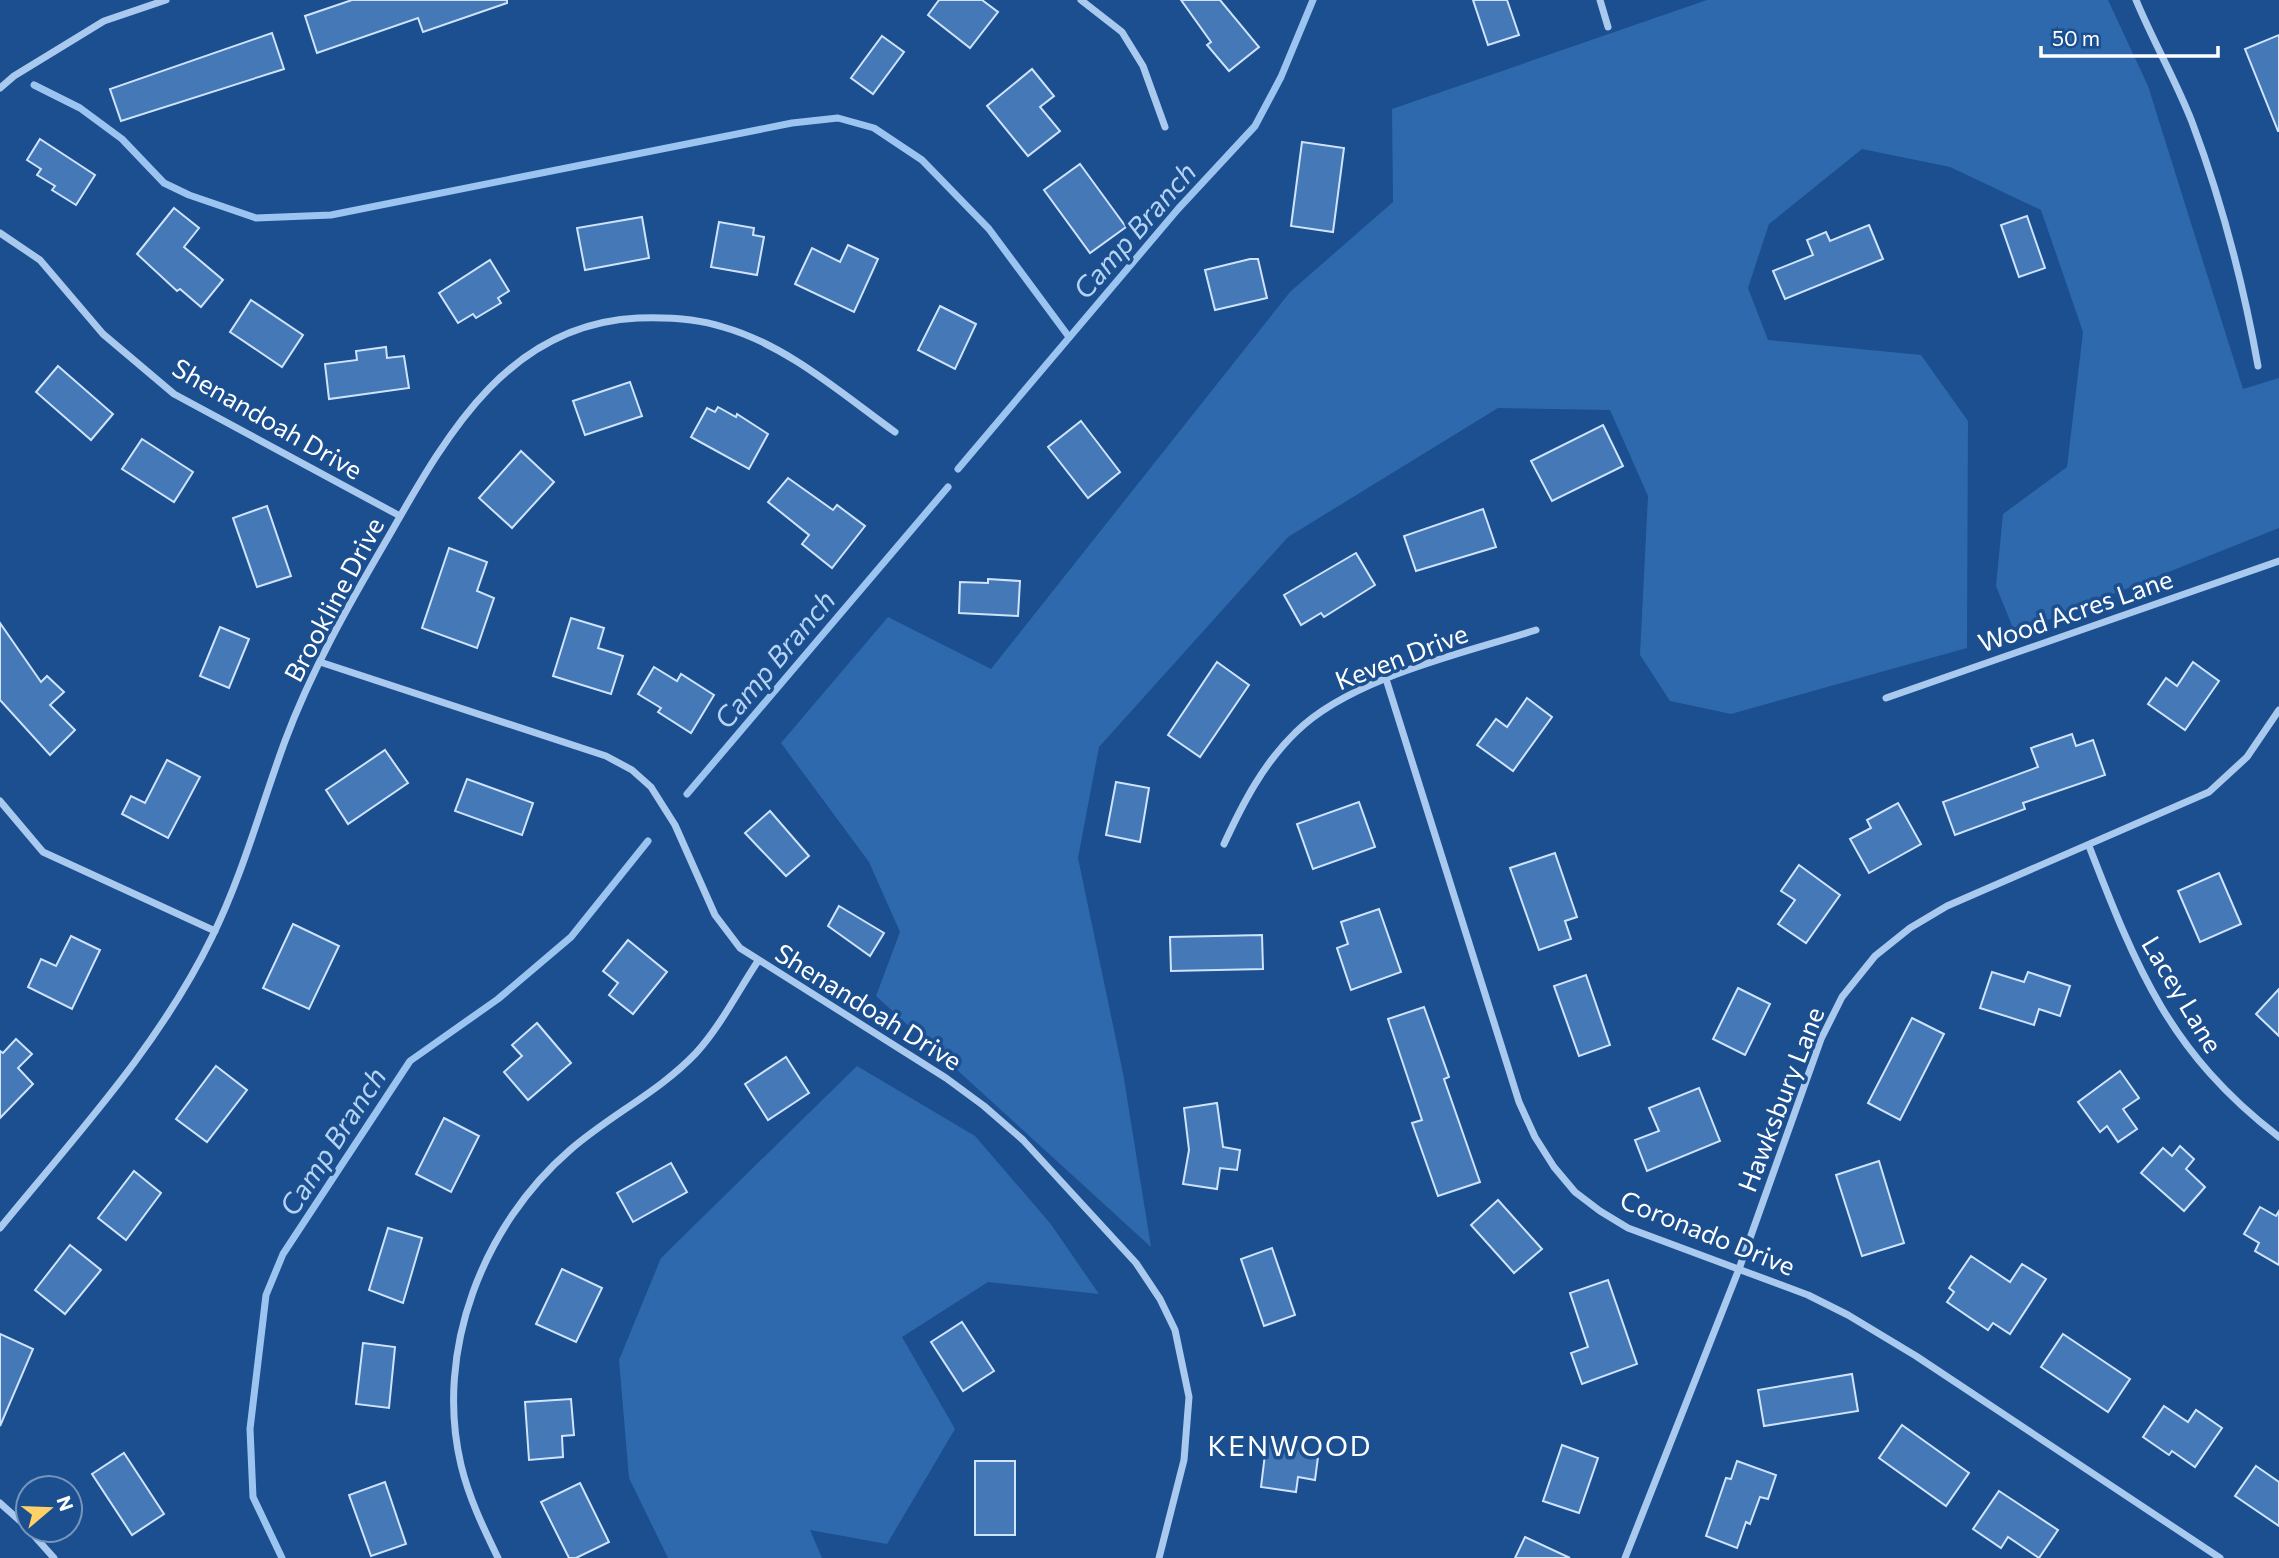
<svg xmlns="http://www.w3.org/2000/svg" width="2279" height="1558" font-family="Commissioner,sans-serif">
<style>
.green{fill:#2e69ad}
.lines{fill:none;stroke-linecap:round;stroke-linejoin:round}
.stream{stroke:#9cc4f0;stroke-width:7}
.building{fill:#4478b7;stroke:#cfe3fa;stroke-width:2}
.street{stroke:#a9c9ee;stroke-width:7}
.labels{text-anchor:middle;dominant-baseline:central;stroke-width:7;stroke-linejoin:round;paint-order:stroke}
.street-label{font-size:26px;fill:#fff;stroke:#1b4f8f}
.water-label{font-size:28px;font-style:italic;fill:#b5d3f5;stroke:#1b4f8f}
.neighbourhood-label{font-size:28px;letter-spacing:2px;fill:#fff;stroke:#1b4f8f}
</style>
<rect width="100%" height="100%" fill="#1b4f8f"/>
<g class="green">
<polygon points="1707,0 2108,0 2148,86 2243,389 2279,378 2279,528 2015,633 1996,586 2003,514 2067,467 2083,332 2041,210 1950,167 1862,149 1769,224 1748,288 1768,340 1921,355 1968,421 1967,648 1731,714 1670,701 1640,655 1648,496 1610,410 1498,408 1288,537 1099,747 1078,858 1123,1073 1151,1247 876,996 900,932 869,862 781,743 888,617 991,669 1290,292 1393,202 1392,109"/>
<polygon points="857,1066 975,1136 1050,1223 1099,1294 988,1282 902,1337 955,1429 887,1544 810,1530 822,1558 668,1558 629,1478 619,1360 661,1258"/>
</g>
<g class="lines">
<g class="stream">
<polyline points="34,85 80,108 122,139 164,183 189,195 256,218 331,215 792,123 838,118 874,128 922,160 989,229 1069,337"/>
<polyline points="958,469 1178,209 1255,126 1281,77 1313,0"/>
<polyline points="687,794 948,487"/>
<polyline points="282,1558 253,1497 250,1429 266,1295 283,1254 410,1061 498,999 571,937 648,841"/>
</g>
</g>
<g class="building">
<polygon points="352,0 507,0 507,3 423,32 418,18 317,53 305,16"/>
<polygon points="939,0 982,0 998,12 970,48 928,15"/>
<polygon points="1181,0 1220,0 1259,47 1229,71 1207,45 1211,42"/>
<polygon points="1473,0 1507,0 1519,35 1488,45"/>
<polygon points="272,33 284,69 121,121 110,89"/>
<polygon points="2279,35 2279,131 2278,131 2245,49"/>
<polygon points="882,36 904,52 873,94 851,78"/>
<polygon points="1032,69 1054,96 1040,107 1060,131 1028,156 987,106"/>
<polygon points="40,139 95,175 76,205 52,190 55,186 37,175 41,169 27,160"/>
<polygon points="1302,142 1344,148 1333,232 1291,226"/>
<polygon points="1080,164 1126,227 1090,253 1044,190"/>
<polygon points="174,208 199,228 184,247 223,280 201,307 180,289 177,291 137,254"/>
<polygon points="2027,216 2045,268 2019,277 2001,225"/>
<polygon points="642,217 649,258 585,270 577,228"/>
<polygon points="719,222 754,228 753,235 764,237 757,275 711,267"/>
<polygon points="1869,225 1883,259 1785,299 1773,271 1813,255 1807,240 1826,232 1830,241"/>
<polygon points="848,245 878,259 854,312 795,284 812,248 840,262"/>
<polygon points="1250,259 1258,259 1267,298 1215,310 1205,270"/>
<polygon points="490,260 509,291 498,298 501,303 476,318 473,314 458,323 439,293"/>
<polygon points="251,300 303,335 282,367 230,332"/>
<polygon points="940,306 976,324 955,369 918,350"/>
<polygon points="386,347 387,358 404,356 409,388 329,399 325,364 357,360 356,351"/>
<polygon points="58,366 113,414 91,440 36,392"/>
<polygon points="630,382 642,416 585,435 573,401"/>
<polygon points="718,407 736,417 737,414 768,434 749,469 691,437 707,408 715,412"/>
<polygon points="1081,421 1120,472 1088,498 1048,447"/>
<polygon points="1603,425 1623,466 1552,501 1531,461"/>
<polygon points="142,439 193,472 174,502 122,469"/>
<polygon points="521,451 554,482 512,528 479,498"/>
<polygon points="788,478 833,510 837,505 865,526 832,568 802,544 809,535 768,502"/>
<polygon points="267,506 291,576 257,587 233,518"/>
<polygon points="1483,509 1496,547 1416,571 1404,536"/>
<polygon points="449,548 487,562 477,591 494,598 477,648 422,628"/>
<polygon points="1356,553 1375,585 1324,617 1321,613 1301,625 1284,595"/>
<polygon points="988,579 1020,581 1018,616 959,613 960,582 988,583"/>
<polygon points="571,618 604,628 598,648 623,656 611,694 553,676"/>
<polygon points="0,623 41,682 47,676 64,692 50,705 75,730 50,755 0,700"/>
<polygon points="220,627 249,639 229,688 200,676"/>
<polygon points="1217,662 1249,685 1200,757 1168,735"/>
<polygon points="2193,662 2219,681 2185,730 2148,704 2166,678 2177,686"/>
<polygon points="654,667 677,681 681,674 714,695 691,733 658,712 661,708 638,694"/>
<polygon points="1527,698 1552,717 1513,771 1477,745 1496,719 1507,727"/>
<polygon points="2072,734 2076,746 2093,740 2105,775 2023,803 2025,809 1955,835 1943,802 2038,767 2031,748"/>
<polygon points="385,750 408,783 348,824 326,790"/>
<polygon points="167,760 200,777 168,838 122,814 131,796 145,803"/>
<polygon points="467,779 533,803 522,835 455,811"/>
<polygon points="1116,782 1149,788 1140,842 1106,835"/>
<polygon points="1359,802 1375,847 1313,869 1297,824"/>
<polygon points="1898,803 1921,844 1869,873 1850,839 1871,828 1867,820"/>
<polygon points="770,811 809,856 786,876 745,833"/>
<polygon points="1555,853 1577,917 1565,921 1571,939 1539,950 1510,868"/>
<polygon points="1799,865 1840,895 1806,943 1778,924 1795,900 1781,891"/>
<polygon points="2219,873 2241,924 2200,942 2178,891"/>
<polygon points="839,906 884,933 870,956 828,926"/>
<polygon points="1379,909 1401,972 1351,990 1337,948 1348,944 1341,922"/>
<polygon points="293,924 339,946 309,1009 263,988"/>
<polygon points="1262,935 1263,969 1171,971 1170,937"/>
<polygon points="71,936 100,950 72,1009 28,987 41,959 56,966"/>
<polygon points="628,940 667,972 633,1014 609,995 618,983 603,971"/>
<polygon points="1992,972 2024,982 2028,972 2070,986 2060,1016 2039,1009 2034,1025 1980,1008"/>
<polygon points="1586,975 1610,1045 1579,1056 1554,986"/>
<polygon points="1738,988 1770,1004 1745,1055 1713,1039"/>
<polygon points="2279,989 2279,1036 2256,1014"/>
<polygon points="1424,1007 1449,1077 1444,1079 1480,1182 1438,1196 1412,1123 1422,1120 1388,1019"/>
<polygon points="1912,1018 1944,1034 1900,1120 1868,1103"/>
<polygon points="537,1023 571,1063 528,1100 504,1072 522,1056 512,1045"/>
<polygon points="16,1039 32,1054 18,1068 33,1084 0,1118 0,1051 3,1053"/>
<polygon points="786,1057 809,1093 768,1120 745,1084"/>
<polygon points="216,1066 247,1090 207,1142 176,1119"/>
<polygon points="2120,1071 2139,1098 2123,1109 2137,1129 2118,1142 2107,1126 2100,1132 2078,1102"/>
<polygon points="1699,1088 1720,1141 1647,1171 1635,1140 1659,1131 1649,1108"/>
<polygon points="1217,1103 1223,1147 1240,1150 1237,1170 1220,1168 1217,1189 1183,1184 1189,1150 1184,1108"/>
<polygon points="444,1118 479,1136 451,1192 416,1174"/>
<polygon points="2180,1146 2194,1159 2186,1169 2205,1187 2184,1211 2141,1173 2163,1148 2172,1156"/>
<polygon points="1879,1161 1904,1243 1862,1256 1836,1175"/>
<polygon points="671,1163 687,1192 633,1222 617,1193"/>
<polygon points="134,1171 161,1193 126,1240 98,1218"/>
<polygon points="1498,1200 1542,1249 1514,1273 1471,1225"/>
<polygon points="2260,1207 2276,1216 2279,1211 2279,1265 2255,1251 2259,1243 2244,1234"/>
<polygon points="388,1228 422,1238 403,1303 369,1290"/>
<polygon points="70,1245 101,1270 65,1314 35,1290"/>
<polygon points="1272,1248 1295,1315 1264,1326 1241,1259"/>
<polygon points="1971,1256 2010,1282 2022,1264 2046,1279 2010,1334 1993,1323 1988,1330 1947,1302 1954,1292 1949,1288"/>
<polygon points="562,1269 602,1288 576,1342 536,1324"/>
<polygon points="1608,1280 1637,1364 1582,1384 1571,1353 1588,1347 1570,1293"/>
<polygon points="962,1322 994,1371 963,1391 931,1342"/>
<polygon points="0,1334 33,1349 0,1426"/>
<polygon points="2063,1334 2130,1379 2108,1412 2041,1367"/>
<polygon points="363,1343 395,1347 389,1408 356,1404"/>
<polygon points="1852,1374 1858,1411 1764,1426 1758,1390"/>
<polygon points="571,1399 574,1435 562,1436 563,1457 529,1460 525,1402"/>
<polygon points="2164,1406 2188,1422 2196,1410 2222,1428 2195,1467 2172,1451 2169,1455 2143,1437"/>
<polygon points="1902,1425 1969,1473 1946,1506 1879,1458"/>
<polygon points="1267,1438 1305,1444 1303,1455 1318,1457 1315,1480 1298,1477 1296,1492 1261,1487"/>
<polygon points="1562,1445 1598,1458 1579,1513 1543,1501"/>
<polygon points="124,1453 164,1514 132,1535 92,1474"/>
<rect x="975" y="1461" width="40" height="74"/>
<polygon points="1737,1461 1776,1475 1768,1499 1760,1497 1750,1524 1746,1522 1737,1548 1706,1536 1726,1478 1731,1479"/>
<polygon points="2256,1466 2279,1482 2279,1526 2235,1496"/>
<polygon points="385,1482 406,1544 371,1556 349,1495"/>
<polygon points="580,1483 609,1542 576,1558 569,1558 541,1502"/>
<polygon points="1999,1491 2058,1530 2039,1558 2008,1537 2001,1548 1973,1529"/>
<polygon points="1525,1537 1570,1558 1515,1558"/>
</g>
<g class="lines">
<g class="street">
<polyline points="1081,0 1122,32 1143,66 1165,127"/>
<polyline points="1600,0 1608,27"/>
<path d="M2136,0C2153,41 2176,81 2192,122C2222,202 2243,282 2258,366"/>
<polyline points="0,88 14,76 104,21 166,0"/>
<polyline points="0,233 40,260 103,334 174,394 400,516"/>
<polyline points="320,662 606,756 632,770 651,787 675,825 715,915 740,948 946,1078 984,1106 1023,1140 1136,1263 1160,1299 1175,1330 1189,1397 1184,1460 1159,1558"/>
<polyline points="1386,679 1519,1102 1535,1137 1554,1167 1575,1192 1600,1211 1628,1228 1808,1295 1848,1315 1916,1356 2220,1558"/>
<polyline points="1886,698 2279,561"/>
<polyline points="0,801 43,852 215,931"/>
<path d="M1224,844C1243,803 1263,764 1296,732C1350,678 1464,653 1536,630"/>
<path d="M2089,846C2137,970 2170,1053 2279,1137"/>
<path d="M0,1228C76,1135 159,1046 212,937C243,874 261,806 285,741C311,671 348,606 386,541C444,440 505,324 638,318C667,317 695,318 723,327C787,345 842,394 895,432"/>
<polyline points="0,1503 28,1528"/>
<polyline points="29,1530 54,1558"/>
<path d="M498,1558C483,1527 469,1498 461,1465C434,1351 483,1225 570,1150C610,1115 659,1092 696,1053C720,1027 738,991 758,961"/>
<polyline points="1625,1558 1739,1269 1821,1039 1842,997 1875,956 1910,928 1947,906 2209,792 2247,757 2279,710"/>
</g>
</g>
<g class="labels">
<g class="street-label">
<text transform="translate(268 418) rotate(30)">Shenandoah Drive</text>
<text transform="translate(333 599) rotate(-62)">Brookline Drive</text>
<text transform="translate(2075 610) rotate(-19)">Wood Acres Lane</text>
<text transform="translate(1401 656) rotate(-21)">Keven Drive</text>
<text transform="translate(2183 994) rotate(59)">Lacey Lane</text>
<text transform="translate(869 1006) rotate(32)">Shenandoah Drive</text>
<text transform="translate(1780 1099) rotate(-69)">Hawksbury Lane</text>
<text transform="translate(1708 1232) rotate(22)">Coronado Drive</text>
</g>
<g class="water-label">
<text transform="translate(1134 230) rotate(-49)">Camp Branch</text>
<text transform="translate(774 659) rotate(-50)">Camp Branch</text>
<text transform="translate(332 1141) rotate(-57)">Camp Branch</text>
</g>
<g class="neighbourhood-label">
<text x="1290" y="1445">KENWOOD</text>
</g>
</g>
<g transform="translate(49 1509) rotate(71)"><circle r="33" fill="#1b4f8f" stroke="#7695bc" stroke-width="2"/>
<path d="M0-5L12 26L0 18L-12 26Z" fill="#ffd166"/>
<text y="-10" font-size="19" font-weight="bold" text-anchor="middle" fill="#ffffff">N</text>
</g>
<path d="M2041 46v10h177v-10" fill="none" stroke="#ffffff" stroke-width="3.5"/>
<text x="2052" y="46" font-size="21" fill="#ffffff" stroke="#1b4f8f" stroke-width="5" paint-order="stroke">50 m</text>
</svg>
